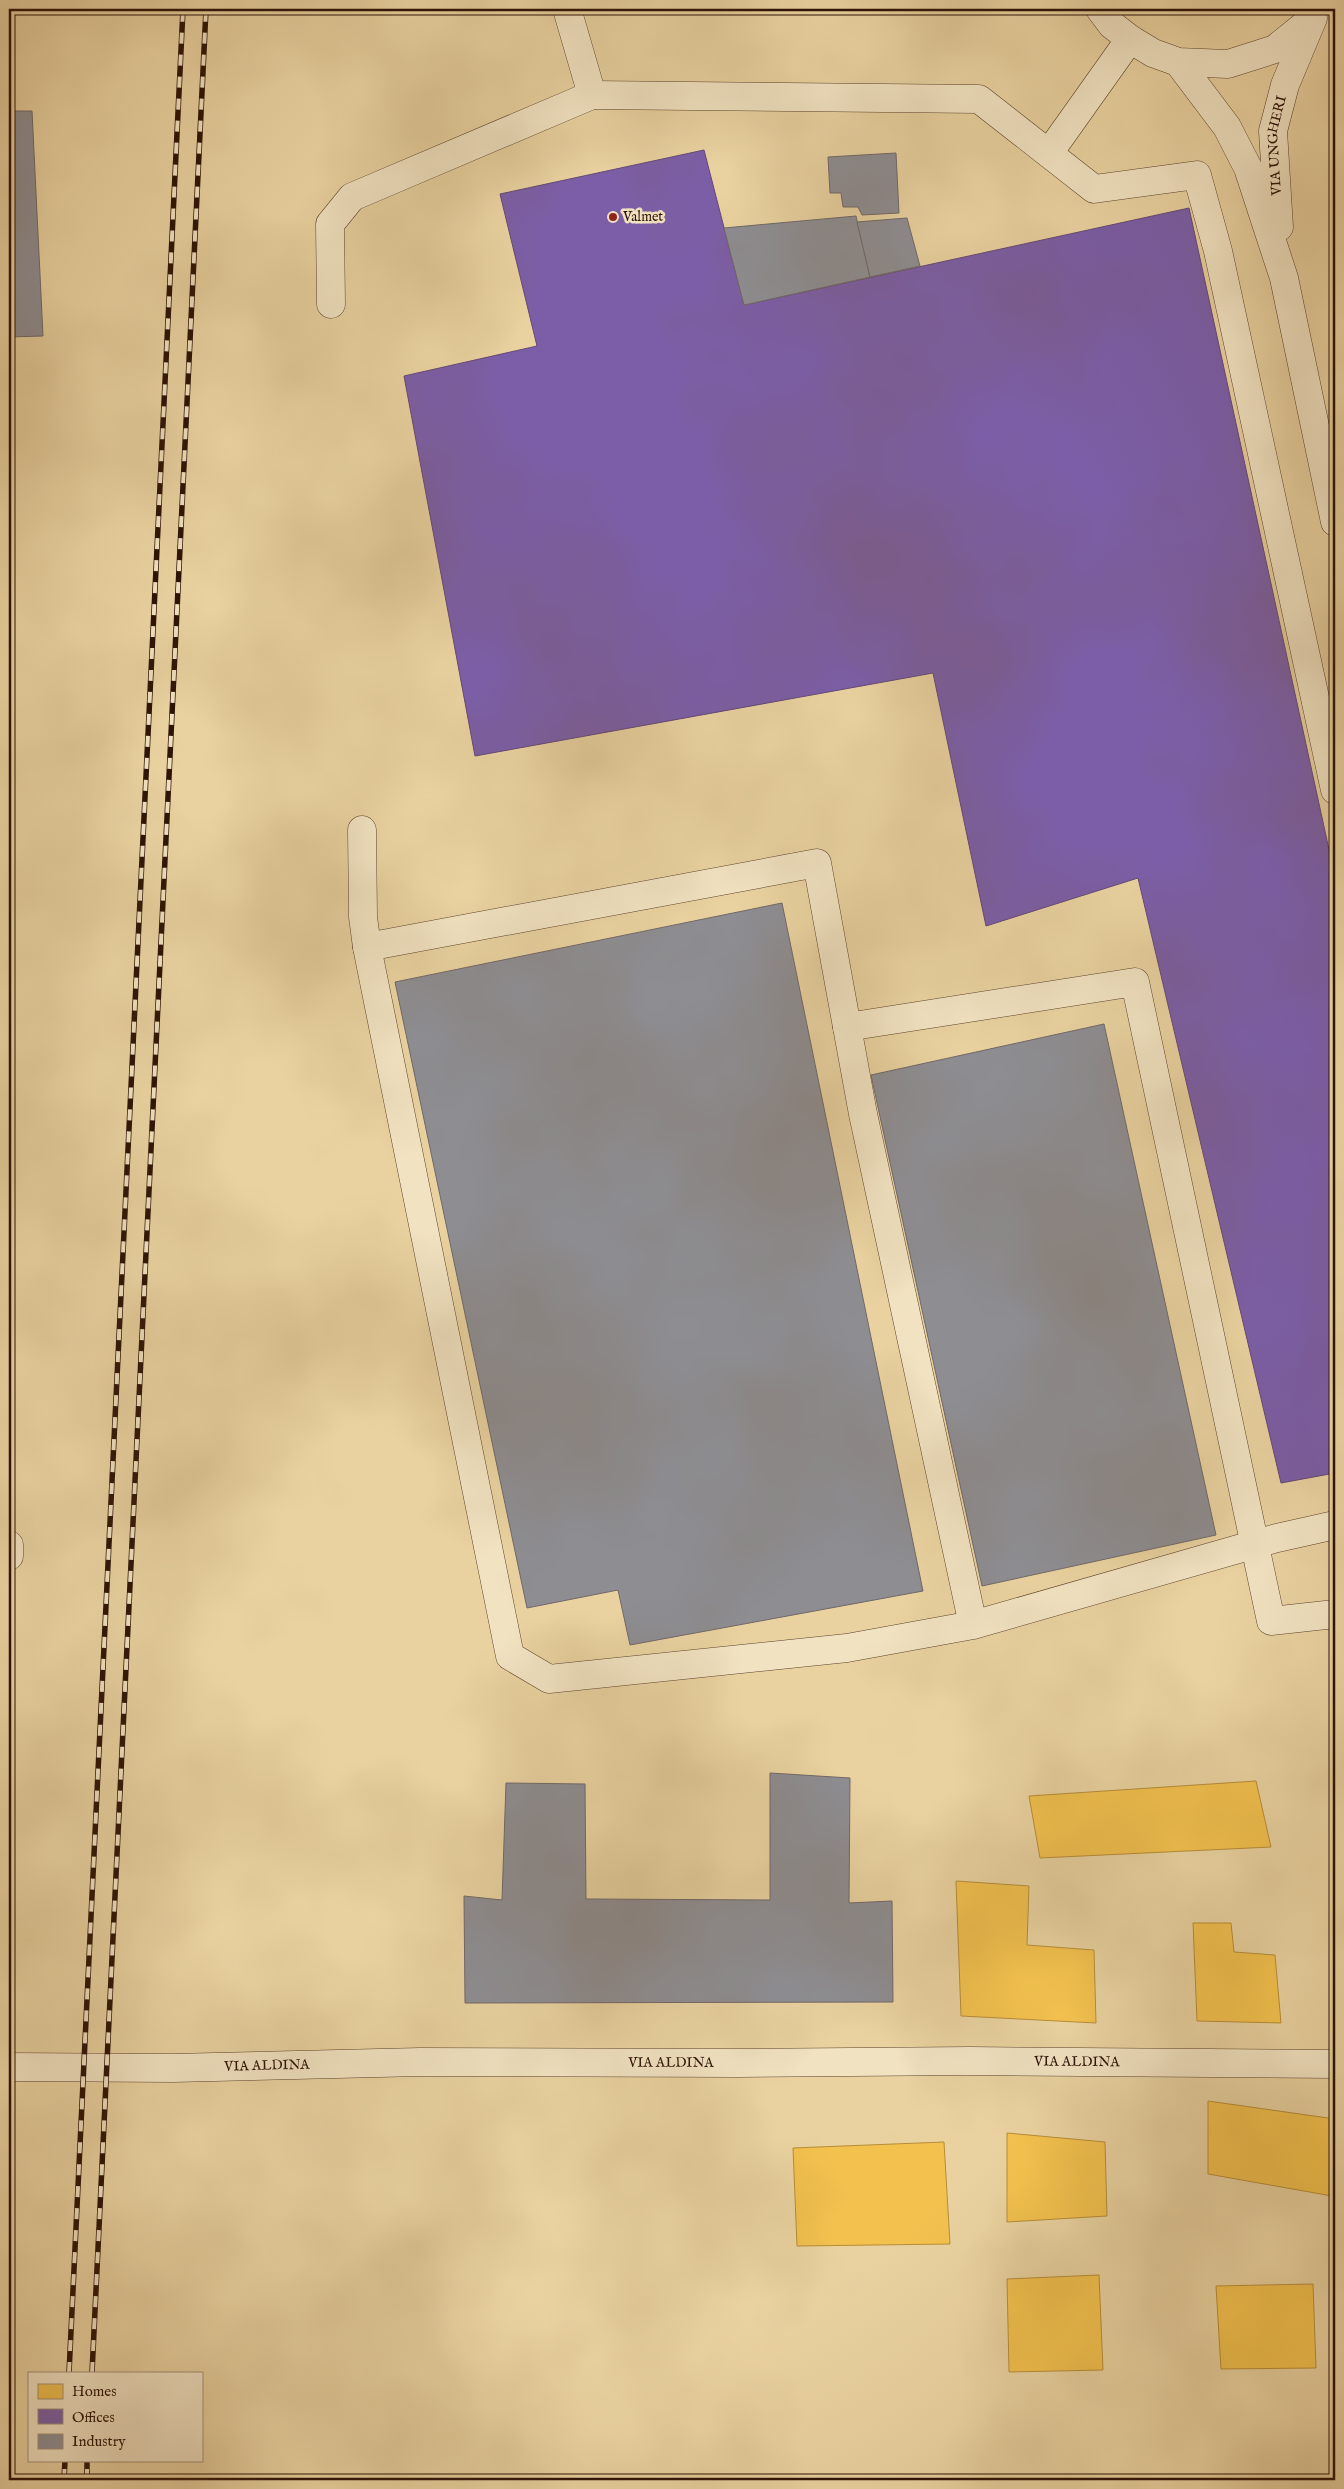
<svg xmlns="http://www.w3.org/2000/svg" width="1344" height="2489" font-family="'IM FELL English',serif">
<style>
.homes{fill:#f2c14e;stroke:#b78d38}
.offices{fill:#7b5ea7;stroke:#644877}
.industry{fill:#8d8d92;stroke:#706868}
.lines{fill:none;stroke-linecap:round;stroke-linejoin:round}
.minor-casing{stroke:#5c432c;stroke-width:29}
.minor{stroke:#f1e2c1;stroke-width:28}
.rail-casing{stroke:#2d1306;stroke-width:5.5}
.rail{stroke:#f1e2c1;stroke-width:4;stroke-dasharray:11;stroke-linecap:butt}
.poi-dot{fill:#8f2418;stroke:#f1e2c1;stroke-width:2}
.labels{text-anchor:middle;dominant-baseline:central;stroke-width:5;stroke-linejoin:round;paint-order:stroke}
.street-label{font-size:14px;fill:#2d1306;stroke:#f1e2c1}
.poi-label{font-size:14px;fill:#2d1306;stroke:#f1e2c1;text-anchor:start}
</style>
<rect width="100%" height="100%" fill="#e9d2a0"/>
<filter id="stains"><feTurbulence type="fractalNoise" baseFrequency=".004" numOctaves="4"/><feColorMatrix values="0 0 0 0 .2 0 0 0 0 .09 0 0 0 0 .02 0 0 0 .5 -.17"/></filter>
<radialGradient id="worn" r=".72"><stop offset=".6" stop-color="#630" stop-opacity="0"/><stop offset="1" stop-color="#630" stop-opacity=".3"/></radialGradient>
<g class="homes">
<polygon points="1256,1781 1271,1847 1040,1858 1029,1796"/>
<polygon points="956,1881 1029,1886 1027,1945 1094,1950 1096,2023 961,2016"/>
<polygon points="1193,1923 1231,1923 1234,1952 1275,1955 1281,2023 1197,2021"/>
<polygon points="1208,2101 1335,2119 1332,2196 1208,2174"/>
<polygon points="1007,2133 1105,2142 1107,2216 1007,2222"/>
<polygon points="944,2142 950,2244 797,2246 793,2148"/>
<polygon points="1099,2275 1103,2370 1009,2372 1007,2279"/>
<polygon points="1313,2284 1316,2368 1221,2369 1216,2286"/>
</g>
<polygon class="offices" points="704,150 744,305 1189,208 1335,877 1335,1473 1281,1483 1138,878 986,926 933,673 475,756 404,376 537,346 500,194"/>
<g class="industry">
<polygon points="9,111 32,111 43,336 9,337"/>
<polygon points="896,153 899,213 862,215 858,207 843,207 841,193 830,193 828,157"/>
<polygon points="856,216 870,277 744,305 724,228"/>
<polygon points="907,218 920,266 870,277 857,222"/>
<polygon points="782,903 923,1591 630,1645 618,1590 527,1608 395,982"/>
<polygon points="1104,1024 1216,1535 982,1586 871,1075"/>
<polygon points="770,1773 850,1778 849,1903 892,1901 893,2002 465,2003 464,1896 502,1900 506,1783 585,1784 586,1899 770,1900"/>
</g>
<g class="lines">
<defs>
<g id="minor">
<polyline points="1100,9 1112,25 1130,39 1153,53 1178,62 1228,64 1275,49 1312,19"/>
<polyline points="1178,62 1227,127 1248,168 1284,278 1335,522"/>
<polyline points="592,95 979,99 1094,189 1197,175 1218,251 1335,790"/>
<polyline points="1049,153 1130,39"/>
<path id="s1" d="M1279,227L1273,131L1285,85L1313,18"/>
<polyline points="331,304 330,224 352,197 592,95 567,9"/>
<polyline points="362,830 363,917 367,947"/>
<polyline points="847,1027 1135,982 1271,1621 1335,1614"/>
<polyline points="9,1545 9,1556"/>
<polyline points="973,1625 863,1114 817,863 367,947 510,1656 549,1679 847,1648 973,1625 1277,1538 1335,1525"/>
<path id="s2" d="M9,2067L173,2068L420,2062L738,2063L970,2061L1335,2064"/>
</g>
</defs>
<use href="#minor" class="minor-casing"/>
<use href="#minor" class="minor"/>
<defs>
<g id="rail">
<polyline points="69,2373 183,9"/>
<polyline points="92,2373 206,9"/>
<polyline points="64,2480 65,2460"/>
<polyline points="87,2480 87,2460"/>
</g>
</defs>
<use href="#rail" class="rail-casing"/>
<use href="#rail" class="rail"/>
</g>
<circle class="poi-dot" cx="613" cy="217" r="5"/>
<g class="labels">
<g class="street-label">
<text stroke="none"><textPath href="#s1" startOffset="82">VIA UNGHERI</textPath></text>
<text stroke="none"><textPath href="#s2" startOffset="1068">VIA ALDINA</textPath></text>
<text stroke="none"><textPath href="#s2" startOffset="662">VIA ALDINA</textPath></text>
<text stroke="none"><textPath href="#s2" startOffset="258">VIA ALDINA</textPath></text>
</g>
<g class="poi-label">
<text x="623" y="217">Valmet</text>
</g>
</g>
<rect width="1344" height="2489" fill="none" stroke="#e9d2a0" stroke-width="30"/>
<rect x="10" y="10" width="1324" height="2469" fill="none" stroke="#2d1306" stroke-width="2.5"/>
<rect x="15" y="15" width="1314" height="2459" fill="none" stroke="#2d1306"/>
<rect x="28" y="2372" width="175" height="90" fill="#f1e2c1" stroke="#a38f76"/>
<rect x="38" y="2384" width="25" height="15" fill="#f2c14e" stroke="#a38f76"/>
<text x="72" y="2396" font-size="15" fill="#2d1306">Homes</text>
<rect x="38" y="2409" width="25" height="15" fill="#7b5ea7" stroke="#a38f76"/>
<text x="72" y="2422" font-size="15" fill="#2d1306">Offices</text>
<rect x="38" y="2434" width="25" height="15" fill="#8d8d92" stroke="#a38f76"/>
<text x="72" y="2446" font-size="15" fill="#2d1306">Industry</text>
<rect width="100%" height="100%" filter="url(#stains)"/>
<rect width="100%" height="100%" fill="url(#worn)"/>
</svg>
